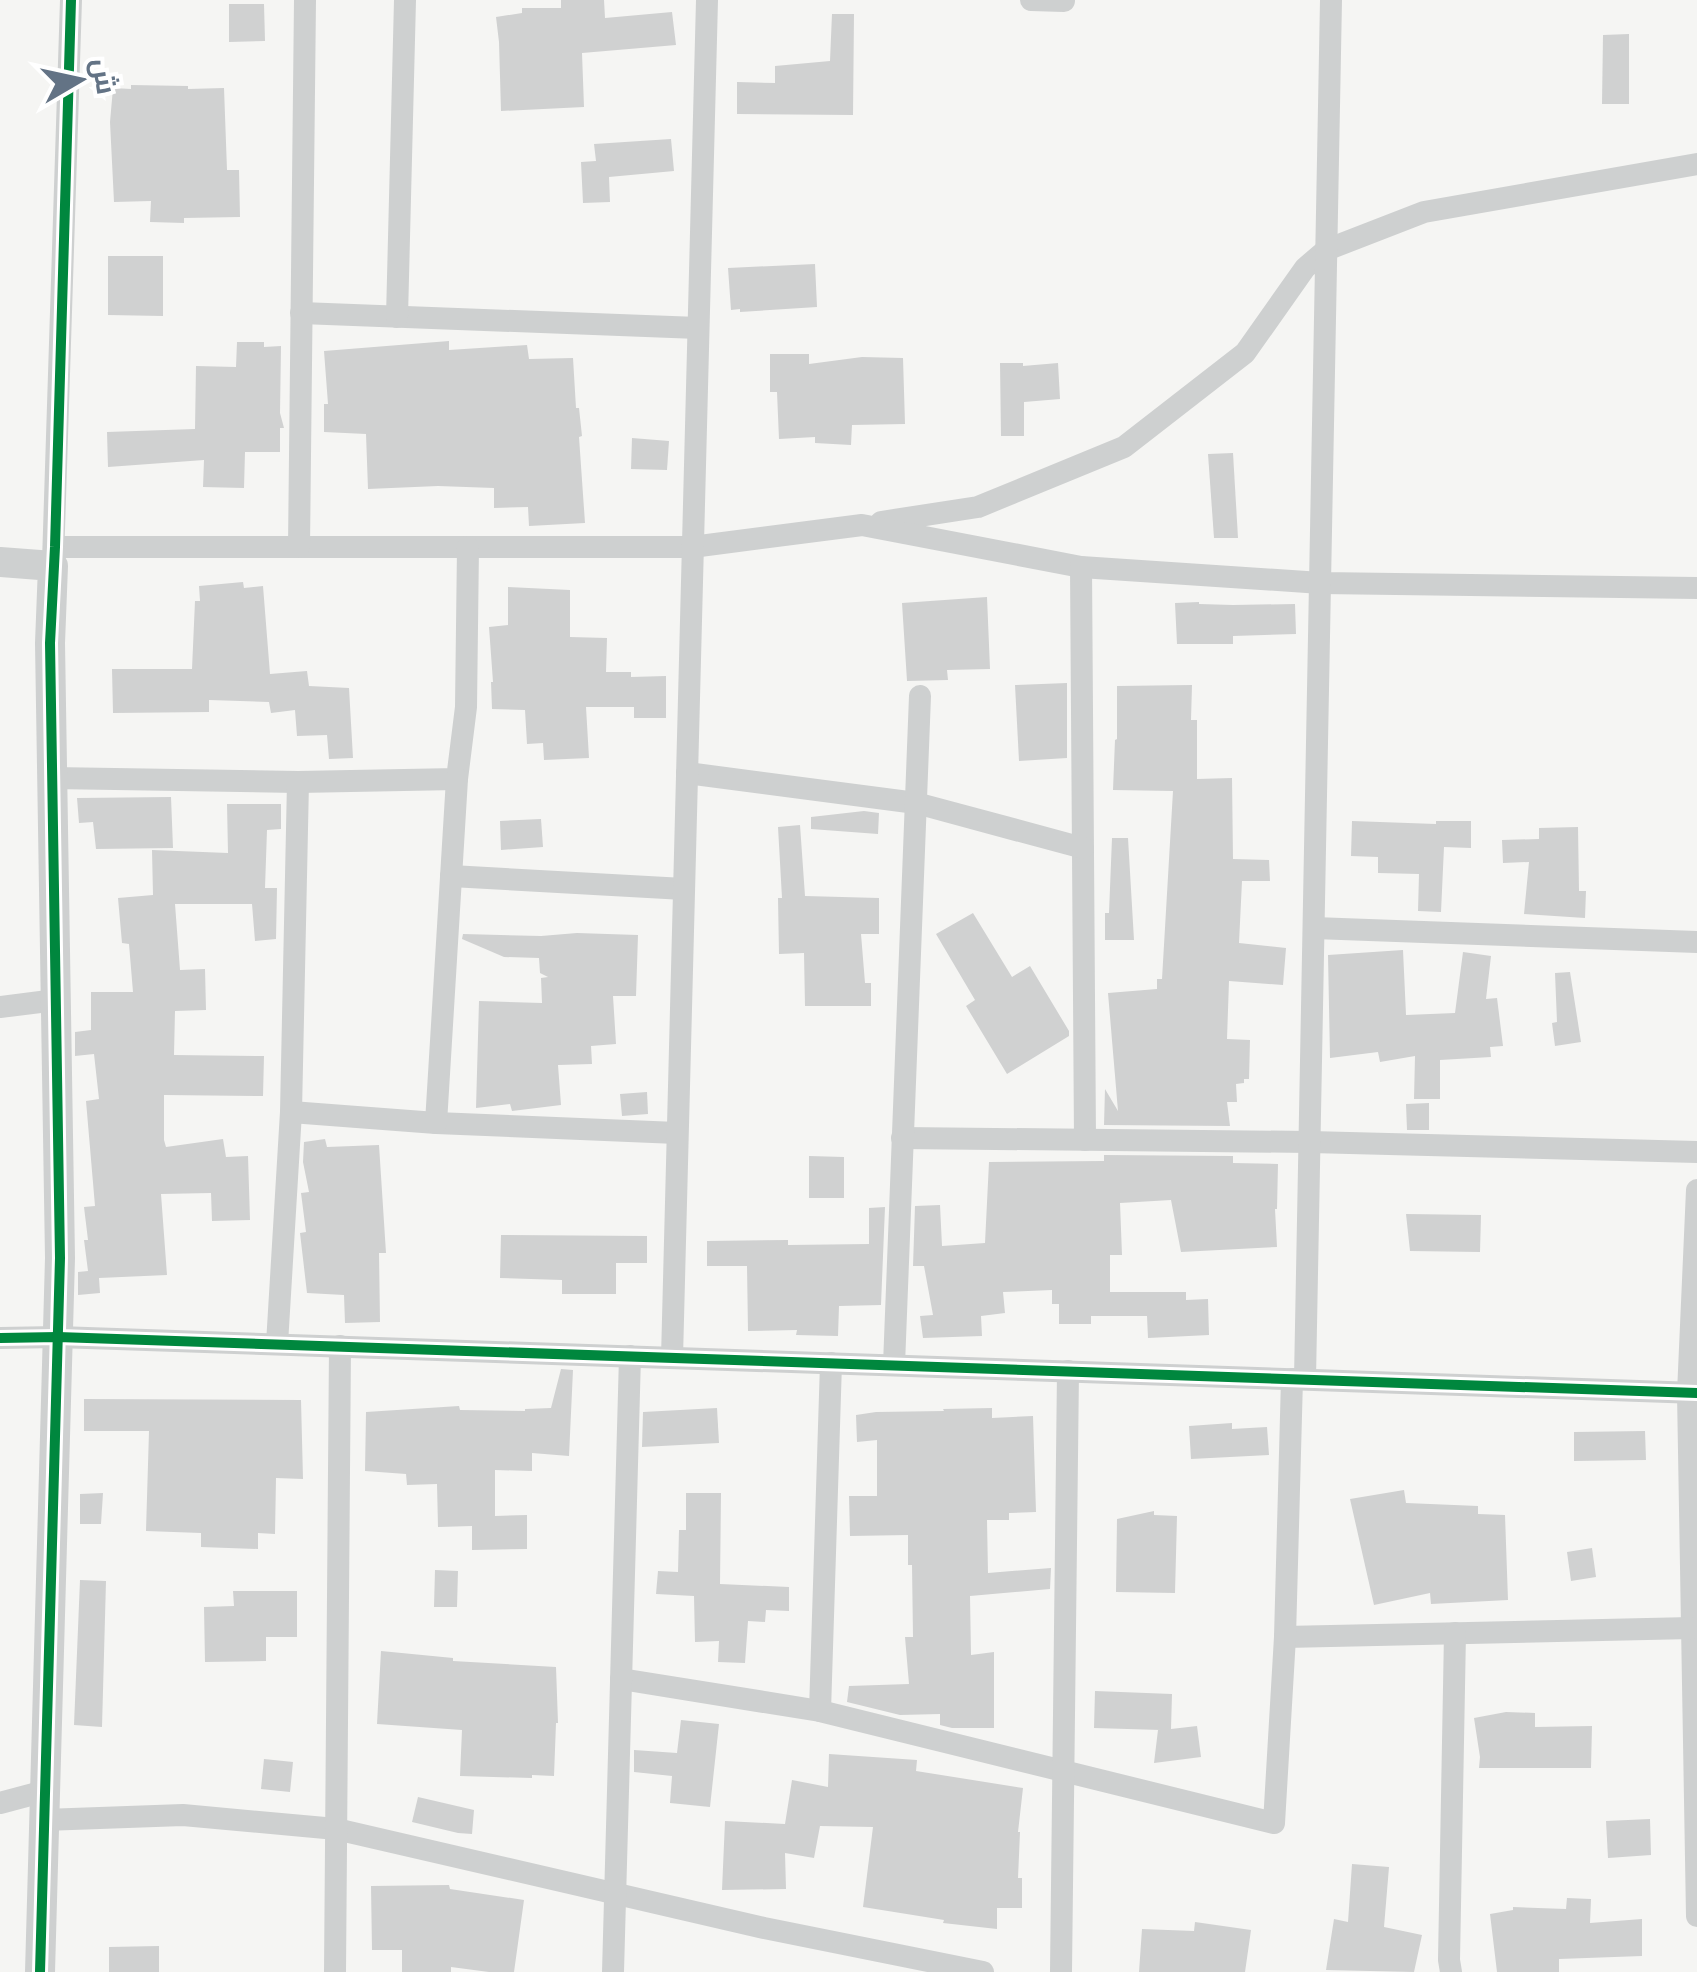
<svg xmlns="http://www.w3.org/2000/svg" width="1697" height="1972" font-family="'Nunito Sans',Cairo,sans-serif">
<style>
.building{fill:#d0d1d1}
.lines{fill:none;stroke-linecap:round;stroke-linejoin:round}
.minor{stroke:#ced0d0;stroke-width:22}
.tertiary{stroke:#ced0d0;stroke-width:30}
.cycleway-casing{stroke:#fff;stroke-width:16}
.cycleway{stroke:#00873e;stroke-width:10}
</style>
<rect width="100%" height="100%" fill="#f5f5f3"/>
<g class="building">
<polygon points="561,0 604,0 605,18 672,12 676,45 582,53 584,107 501,111 499,42 496,17 522,13 522,8 561,8"/>
<polygon points="229,4 264,4 265,41 229,42"/>
<polygon points="832,14 854,14 853,115 737,114 737,82 775,83 775,66 830,61"/>
<polygon points="1629,34 1629,104 1602,104 1603,35"/>
<polygon points="131,85 188,86 188,89 224,88 227,170 239,170 240,217 184,218 184,223 150,222 151,201 114,202 110,122 113,88 131,89"/>
<polygon points="671,139 674,171 609,177 610,202 583,203 581,162 596,161 594,144"/>
<polygon points="108,256 163,256 163,316 108,315"/>
<polygon points="815,264 817,307 740,312 740,309 731,310 728,268"/>
<polygon points="449,341 449,350 527,345 529,359 573,358 576,408 579,408 582,436 579,437 585,523 529,526 528,507 494,508 494,488 438,486 368,489 366,434 324,432 324,404 328,404 324,351"/>
<polygon points="237,342 264,342 264,347 281,346 280,413 284,428 280,428 280,452 245,452 244,488 203,487 204,460 108,467 107,432 195,429 196,366 236,367"/>
<polygon points="770,354 809,354 809,364 862,357 903,358 905,424 852,425 851,445 815,443 815,437 779,439 777,392 770,392"/>
<polygon points="1000,363 1023,363 1023,366 1058,363 1060,399 1024,402 1024,436 1001,436"/>
<polygon points="632,438 669,441 667,470 631,469"/>
<polygon points="1233,453 1238,538 1214,538 1208,454"/>
<polygon points="243,582 244,588 263,586 270,674 307,671 309,686 349,688 353,758 329,759 327,735 297,736 295,710 271,713 269,702 209,700 209,712 113,713 112,669 192,669 195,601 200,601 199,586"/>
<polygon points="508,587 570,590 570,637 607,638 606,672 631,672 631,677 666,676 666,718 634,718 634,707 586,707 589,758 544,760 543,743 527,744 525,710 492,709 491,682 493,682 489,627 508,625"/>
<polygon points="987,597 990,669 947,670 948,680 907,681 902,603"/>
<polygon points="1199,602 1199,604 1233,605 1295,604 1296,634 1233,636 1233,644 1177,644 1175,603"/>
<polygon points="1067,683 1067,758 1019,761 1015,685"/>
<polygon points="1192,685 1191,720 1197,720 1197,779 1232,778 1233,859 1269,860 1270,881 1242,881 1239,943 1286,948 1283,985 1229,981 1227,1039 1250,1040 1249,1079 1244,1079 1244,1083 1236,1084 1237,1102 1227,1102 1230,1126 1104,1125 1105,1089 1118,1111 1108,993 1157,989 1157,979 1162,979 1173,791 1113,790 1115,740 1117,739 1117,686"/>
<polygon points="171,797 173,848 96,849 93,822 79,823 77,798"/>
<polygon points="227,804 281,804 281,829 267,830 265,888 277,888 276,939 255,941 252,904 175,904 180,970 205,969 206,1010 175,1011 174,1055 264,1056 263,1096 164,1095 164,1140 166,1147 223,1139 226,1157 248,1156 250,1220 212,1221 211,1193 161,1194 167,1275 99,1278 100,1293 78,1295 78,1272 88,1271 84,1240 88,1240 84,1207 95,1206 86,1101 99,1099 94,1054 75,1056 75,1032 91,1030 91,992 133,992 129,944 122,943 118,898 153,895 152,850 228,853"/>
<polygon points="864,811 879,813 878,834 811,829 811,817"/>
<polygon points="541,819 543,847 501,850 500,821"/>
<polygon points="1352,821 1436,824 1436,821 1471,821 1471,848 1444,847 1441,912 1418,911 1419,874 1378,873 1378,857 1351,856"/>
<polygon points="800,825 805,896 879,898 879,934 861,934 865,983 871,983 871,1006 805,1006 804,953 779,954 778,898 782,898 778,827"/>
<polygon points="1578,827 1579,891 1586,891 1585,918 1524,914 1529,862 1503,863 1502,840 1539,839 1539,828"/>
<polygon points="1112,838 1128,838 1134,940 1105,940 1105,913 1109,913"/>
<polygon points="973,913 1012,977 1030,966 1069,1031 1069,1036 1007,1074 966,1006 975,1000 936,934"/>
<polygon points="577,933 638,935 636,996 613,996 616,1044 591,1046 592,1064 558,1065 561,1105 512,1111 510,1104 476,1108 479,1001 542,1003 541,978 548,977 540,973 539,958 504,957 462,939 463,934 541,936"/>
<polygon points="1403,950 1406,1015 1455,1013 1463,952 1491,956 1486,999 1497,998 1503,1046 1490,1047 1491,1057 1440,1060 1440,1099 1414,1099 1415,1056 1380,1062 1378,1052 1330,1058 1328,955"/>
<polygon points="1570,972 1581,1042 1555,1046 1552,1023 1557,1022 1555,973"/>
<polygon points="647,1092 648,1114 622,1116 620,1094"/>
<polygon points="1429,1103 1429,1130 1407,1130 1406,1104"/>
<polygon points="325,1139 327,1147 379,1145 386,1253 379,1253 380,1322 345,1323 344,1295 307,1293 300,1233 306,1232 301,1193 309,1192 303,1162 304,1142"/>
<polygon points="1104,1155 1233,1156 1233,1163 1278,1164 1277,1209 1275,1209 1277,1247 1181,1252 1171,1200 1120,1203 1122,1255 1110,1255 1110,1292 1186,1292 1186,1300 1208,1299 1209,1335 1148,1338 1147,1316 1091,1316 1091,1324 1059,1324 1059,1304 1052,1304 1052,1290 1003,1292 1005,1313 981,1316 982,1336 923,1338 920,1316 933,1315 924,1266 913,1266 915,1206 940,1205 942,1246 985,1243 989,1162 1104,1161"/>
<polygon points="809,1156 844,1157 844,1198 809,1198"/>
<polygon points="885,1207 881,1305 839,1306 838,1336 796,1335 797,1330 748,1331 747,1266 707,1266 707,1241 788,1240 788,1245 869,1244 869,1208"/>
<polygon points="1406,1214 1481,1215 1480,1252 1410,1251"/>
<polygon points="501,1235 647,1236 647,1263 616,1263 616,1294 562,1294 562,1280 500,1278"/>
<polygon points="561,1369 573,1370 569,1456 532,1453 532,1471 495,1470 495,1516 527,1515 527,1549 472,1550 472,1526 438,1527 437,1484 407,1485 406,1474 365,1471 366,1412 459,1406 460,1410 525,1411 525,1409 551,1408"/>
<polygon points="84,1399 301,1400 303,1479 276,1478 275,1534 258,1533 258,1549 201,1547 201,1533 146,1531 149,1431 84,1431"/>
<polygon points="717,1408 719,1443 642,1447 643,1412"/>
<polygon points="992,1408 992,1418 1033,1416 1036,1512 1009,1513 1009,1520 987,1520 988,1573 1051,1568 1050,1589 970,1596 971,1655 994,1652 994,1728 952,1728 940,1725 940,1714 900,1715 847,1702 849,1686 909,1684 905,1637 913,1637 912,1565 908,1565 908,1535 850,1536 849,1496 877,1496 877,1440 857,1442 856,1415 876,1412 944,1411 943,1409"/>
<polygon points="1232,1423 1232,1429 1267,1427 1269,1455 1191,1459 1189,1426"/>
<polygon points="1645,1431 1646,1460 1574,1461 1574,1432"/>
<polygon points="1404,1490 1406,1503 1478,1506 1478,1514 1505,1515 1508,1600 1431,1604 1430,1593 1374,1605 1350,1499"/>
<polygon points="103,1493 101,1524 80,1524 80,1494"/>
<polygon points="686,1493 721,1493 720,1584 789,1587 789,1611 766,1610 765,1622 748,1621 745,1663 718,1662 719,1641 695,1642 694,1596 656,1594 658,1571 678,1572 679,1530 686,1530"/>
<polygon points="1154,1511 1154,1515 1177,1516 1175,1593 1116,1592 1117,1519"/>
<polygon points="1592,1548 1596,1577 1571,1581 1567,1552"/>
<polygon points="435,1570 458,1571 457,1607 434,1607"/>
<polygon points="80,1580 106,1581 102,1727 74,1725"/>
<polygon points="233,1591 297,1591 297,1637 266,1637 266,1661 205,1662 204,1607 234,1606"/>
<polygon points="381,1651 453,1658 453,1661 556,1667 558,1723 556,1723 554,1776 532,1775 532,1778 460,1776 462,1730 377,1724"/>
<polygon points="1095,1691 1172,1694 1171,1729 1197,1726 1201,1757 1154,1763 1158,1730 1161,1730 1094,1728"/>
<polygon points="1506,1712 1535,1713 1535,1727 1592,1726 1591,1768 1479,1768 1480,1757 1474,1718"/>
<polygon points="681,1720 719,1724 710,1807 670,1803 672,1776 634,1772 634,1750 677,1753"/>
<polygon points="829,1754 917,1760 916,1771 1023,1788 1018,1832 1020,1832 1018,1878 1022,1878 1022,1908 997,1908 997,1929 943,1923 944,1920 863,1907 873,1827 820,1826 814,1858 785,1853 786,1889 722,1890 725,1821 785,1824 792,1780 828,1787"/>
<polygon points="264,1759 293,1762 290,1792 261,1789"/>
<polygon points="418,1797 474,1810 472,1834 458,1833 412,1822"/>
<polygon points="1650,1819 1651,1855 1608,1858 1606,1821"/>
<polygon points="1352,1864 1389,1867 1384,1927 1422,1935 1414,1972 1326,1970 1334,1919 1348,1922"/>
<polygon points="449,1885 450,1889 524,1900 514,1972 489,1972 451,1967 451,1972 402,1972 402,1950 372,1950 371,1886"/>
<polygon points="1567,1898 1591,1899 1590,1923 1642,1919 1642,1956 1559,1959 1559,1972 1497,1972 1490,1914 1513,1910 1513,1907 1566,1909"/>
<polygon points="1195,1922 1251,1930 1245,1972 1139,1972 1142,1929 1194,1931"/>
<polygon points="159,1946 159,1972 109,1972 109,1947"/>
</g>
<g class="lines">
<g class="minor">
<polyline points="1031,0 1064,1"/>
<polyline points="301,313 698,328"/>
<polyline points="397,317 405,0"/>
<polyline points="881,522 978,507 1124,447 1245,353 1305,268 1326,250 1424,212 1697,164"/>
<polyline points="55,547 692,547 862,525 1081,567 1321,583 1697,588"/>
<polyline points="299,547 305,0"/>
<polyline points="53,561 71,0"/>
<polyline points="1081,567 1085,1140"/>
<polyline points="687,773 916,803 1083,848"/>
<polyline points="52,778 298,782 457,779 466,707 468,547"/>
<polyline points="451,876 684,889"/>
<polyline points="1314,928 1697,942"/>
<polyline points="0,1007 56,1000"/>
<polyline points="291,1112 436,1123 677,1133"/>
<polyline points="436,1123 457,779"/>
<polyline points="902,1138 1310,1142 1697,1152"/>
<polyline points="1697,1190 1688,1393 1697,1916"/>
<polyline points="0,1338 58,1337 1697,1393"/>
<polyline points="277,1344 291,1112 298,782"/>
<polyline points="672,1358 707,0"/>
<polyline points="894,1365 920,696"/>
<polyline points="1305,1379 1331,0"/>
<polyline points="1285,1637 1692,1628"/>
<polyline points="621,1679 820,1711 1274,1823 1285,1637 1292,1379"/>
<polyline points="820,1711 831,1363"/>
<polyline points="0,1803 45,1791"/>
<polyline points="44,1820 183,1815 336,1829 764,1928 983,1972"/>
<polyline points="335,1972 340,1346"/>
<polyline points="613,1972 630,1356"/>
<polyline points="1061,1972 1068,1371"/>
<polyline points="1451,1972 1449,1960 1455,1633"/>
</g>
<polyline class="tertiary" points="0,562 53,566 50,643 60,1258 40,1972"/>
<defs>
<g id="cycleway">
<polyline points="0,1338 58,1337 1697,1393"/>
<polyline points="40,1972 60,1258 50,643 55,547 71,0"/>
</g>
</defs>
<use href="#cycleway" class="cycleway-casing"/>
<use href="#cycleway" class="cycleway"/>
</g>
<g transform="translate(80 80) rotate(81)" stroke="#ffffff" stroke-width="8" paint-order="stroke">
<path d="M0-8L18 38L0 25L-18 38Z" fill="#637385"/>
<text y="-15" font-size="28" font-weight="bold" text-anchor="middle" fill="#637385">ش</text>
</g>
</svg>
